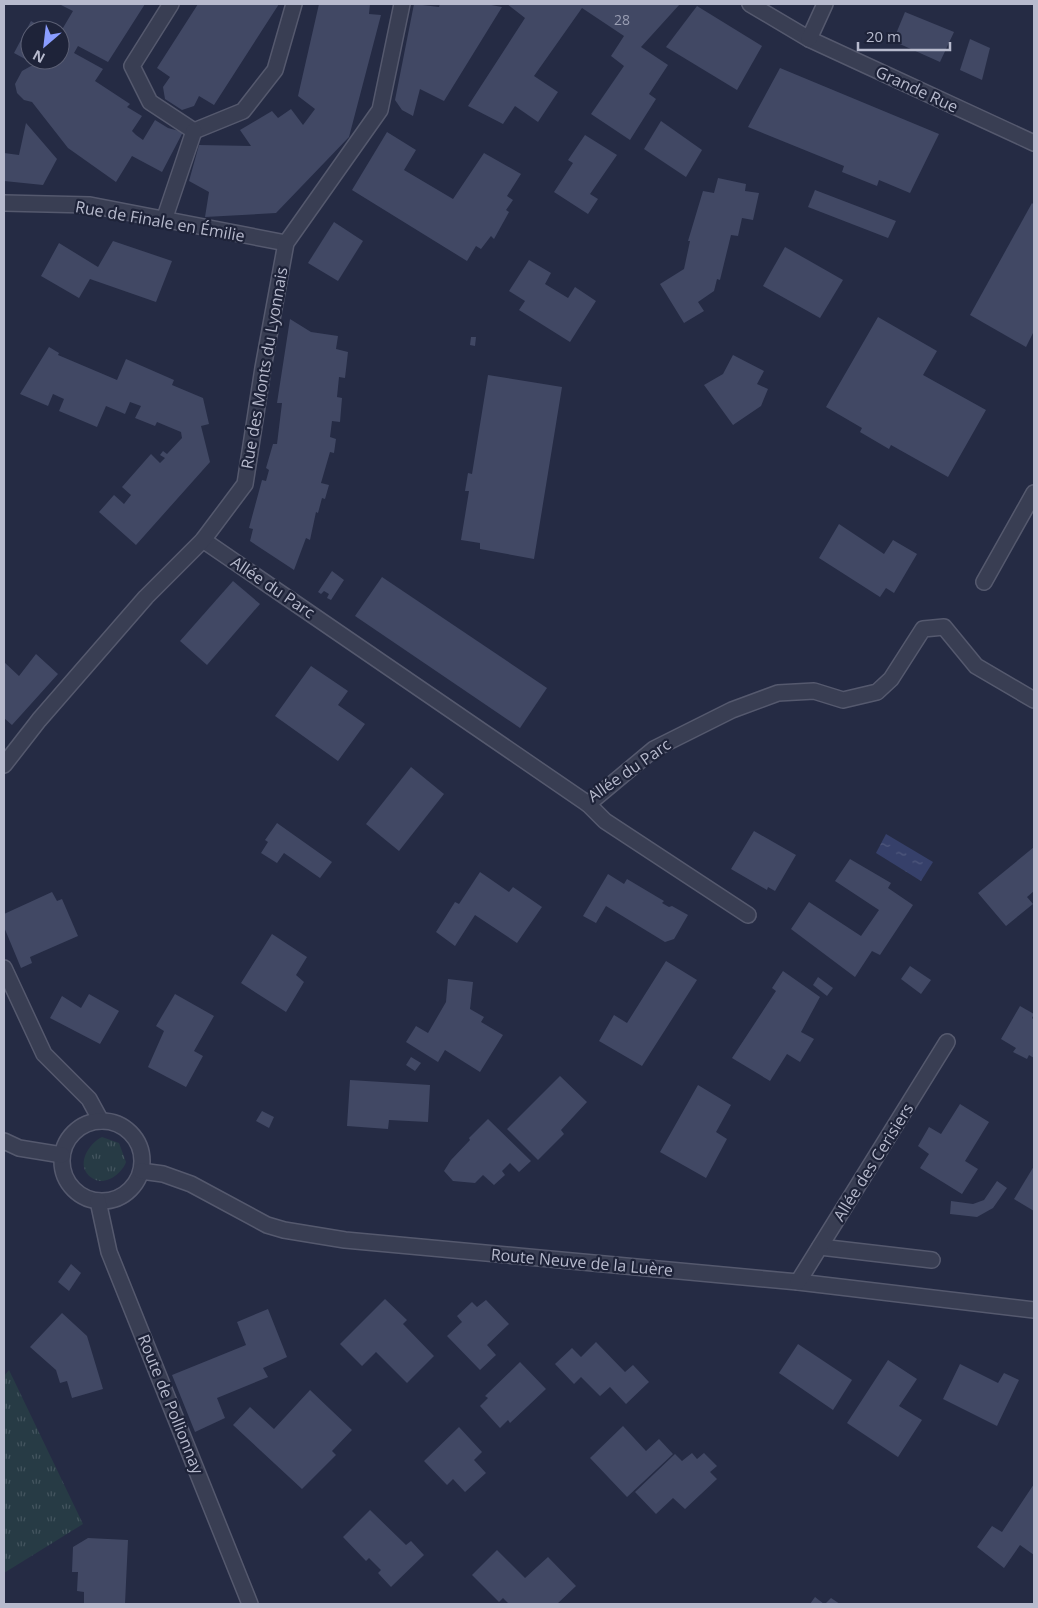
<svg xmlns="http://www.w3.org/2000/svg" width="1038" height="1608" font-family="'Open Sans',sans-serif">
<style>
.grass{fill:url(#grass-tufts)}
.water{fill:url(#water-ripples)}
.building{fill:#414864}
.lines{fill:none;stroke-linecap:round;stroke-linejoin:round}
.minor-casing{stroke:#55596e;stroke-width:18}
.minor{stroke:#393e53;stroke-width:15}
.labels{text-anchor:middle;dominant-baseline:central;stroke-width:4.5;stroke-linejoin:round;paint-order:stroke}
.number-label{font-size:14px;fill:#9a9eb3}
.street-label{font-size:16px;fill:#b7bacd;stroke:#1e2339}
</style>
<defs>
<pattern id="grass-tufts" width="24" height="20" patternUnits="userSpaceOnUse" patternTransform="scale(1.25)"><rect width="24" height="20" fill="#273b45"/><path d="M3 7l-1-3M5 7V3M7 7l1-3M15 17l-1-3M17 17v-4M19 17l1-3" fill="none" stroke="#44555f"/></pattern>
<pattern id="water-ripples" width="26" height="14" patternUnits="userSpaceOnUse" patternTransform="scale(1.25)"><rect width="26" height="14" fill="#36406a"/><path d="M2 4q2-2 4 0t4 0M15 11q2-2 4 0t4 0" fill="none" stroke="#515a7e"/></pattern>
</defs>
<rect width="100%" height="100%" fill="#252b44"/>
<g class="grass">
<path d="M102,1137L119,1143L126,1162C122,1174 104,1187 92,1178C74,1166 89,1143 102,1137Z"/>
<polygon points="9,1370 83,1524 4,1573 4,1376"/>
</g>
<polygon class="water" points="886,834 933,862 921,881 876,853"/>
<g class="building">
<polygon points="59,4 145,4 108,62 78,46 74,53 103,69 95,81 127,102 130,104 127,107 142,116 132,131 136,135 143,140 155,120 168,128 183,132 162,172 132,156 116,182 68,148 32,102 24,100 17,93 15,84 22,71 31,66 38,66 14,53 31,21 47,30 30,30 30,60 60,60 60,33 73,11"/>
<polygon points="198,4 279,4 214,105 199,96 194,106 182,110 165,99 163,87 170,77 157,68"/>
<polygon points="319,4 370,4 369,14 381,15 349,137 276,213 205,217 209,192 189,181 199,145 251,146 240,130 272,111 278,118 291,109 303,125 315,109 298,96"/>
<polygon points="414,4 439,7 440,4 486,4 502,7 444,101 420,89 413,116 402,110 395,100"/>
<polygon points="507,4 680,4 641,47 668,65 649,94 656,99 630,140 591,114 624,66 611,56 624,36 582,8 534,76 558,92 538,122 515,106 503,124 468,106 525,18"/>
<polygon points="697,6 762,46 737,90 666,47"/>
<polygon points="905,12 954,32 940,62 893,41"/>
<polygon points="970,39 990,48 982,80 960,70"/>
<polygon points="780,68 939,134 910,193 879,180 877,186 842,172 844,166 748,127"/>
<polygon points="661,121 702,150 686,177 644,149"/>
<polygon points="26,123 57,159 43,185 4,181 4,153 19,155"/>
<polygon points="387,132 416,150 404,170 453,199 484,153 521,174 507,196 513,200 506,210 509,212 494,239 491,236 481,249 476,246 467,261 352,190"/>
<polygon points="585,135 617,155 590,194 598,199 588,214 554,192 573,163 568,160"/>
<polygon points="718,178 746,184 745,191 759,193 753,220 742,218 738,236 731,235 720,280 717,279 714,291 698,302 704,311 684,323 660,284 684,269 690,241 688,241 703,191 714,193"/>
<polygon points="815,190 896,221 888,238 808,207"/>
<polygon points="1032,203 1034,205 1034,331 1026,347 970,315"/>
<polygon points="334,222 363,241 338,281 308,263"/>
<polygon points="113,241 172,261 156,302 90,279 79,298 41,276 59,243 98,267"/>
<polygon points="785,247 843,280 820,318 763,286"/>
<polygon points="529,260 551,273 545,284 568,298 575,287 596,301 570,342 519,310 525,301 509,291"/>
<polygon points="878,317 937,351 923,375 986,410 948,477 891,445 889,449 860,432 862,428 826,407"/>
<polygon points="290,319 311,332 338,336 336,349 348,352 345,378 339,377 337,397 342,398 340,422 332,421 330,437 336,439 334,453 330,452 321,483 329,485 325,499 322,498 318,513 316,512 310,540 306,538 294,570 250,541 253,529 249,528 262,480 266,481 269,470 266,468 273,444 277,444 282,403 277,403"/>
<polygon points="471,337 476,337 475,346 470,345"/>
<polygon points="49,347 59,353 58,355 117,380 126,359 174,380 172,385 203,398 209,424 201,426 210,462 136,545 99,512 114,495 124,504 131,495 122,487 151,454 160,463 165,458 160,455 163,451 167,454 182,438 181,432 157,422 155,426 135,418 141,406 130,402 125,414 106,406 97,427 59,411 64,399 53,394 48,406 20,394"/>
<polygon points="733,355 764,371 757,384 768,389 761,406 733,425 704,385 723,374"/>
<polygon points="488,375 562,387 534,559 480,549 480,543 461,540 469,491 465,491 468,473 472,474"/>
<polygon points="839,524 884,554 893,540 917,554 894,593 886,588 880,597 819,558"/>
<polygon points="332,571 344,580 331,600 327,598 329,594 324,591 321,594 318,592"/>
<polygon points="382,577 547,688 520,728 355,616"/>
<polygon points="233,581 260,604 207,665 180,641"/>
<polygon points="36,654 58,674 12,725 4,718 4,662 19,676"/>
<polygon points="311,666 348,691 338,705 365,724 338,761 275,716"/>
<polygon points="411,767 444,794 399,851 366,824"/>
<polygon points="277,823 332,862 320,878 284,853 277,863 261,853 268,842 265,840"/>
<polygon points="754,831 796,855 775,891 768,887 767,890 731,869"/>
<polygon points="1034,847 1034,891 1027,897 1033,904 1006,926 978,893"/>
<polygon points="850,859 891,883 888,888 913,905 880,955 872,951 855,977 791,929 809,902 861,936 879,910 835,881"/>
<polygon points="480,872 509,892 513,887 542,907 517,943 475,915 455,946 436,932 455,902 459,904"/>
<polygon points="608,874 624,884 627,879 664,901 662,903 669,907 672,906 688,915 674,939 665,942 606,906 596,923 583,916"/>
<polygon points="52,892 57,901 62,899 78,936 30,957 32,963 21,968 4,927 4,914"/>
<polygon points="272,934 307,957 296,975 304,982 286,1012 241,983"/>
<polygon points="666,961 697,980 642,1066 599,1041 614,1015 627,1023"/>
<polygon points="910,966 931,980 921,994 901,979"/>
<polygon points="783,971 820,997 801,1032 814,1039 800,1062 787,1054 770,1081 732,1058 776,991 772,988"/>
<polygon points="818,977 833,988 827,996 813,985"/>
<polygon points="448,979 473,982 470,1009 484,1017 481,1022 503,1035 480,1072 445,1050 438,1062 406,1042 416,1026 428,1033 446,1002"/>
<polygon points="89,994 119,1011 100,1044 50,1018 62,996 81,1008"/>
<polygon points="175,994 214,1016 194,1051 203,1056 186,1087 148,1067 164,1031 156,1026"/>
<polygon points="1020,1006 1034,1014 1032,1018 1034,1020 1034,1058 1029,1055 1027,1059 1013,1052 1016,1048 1001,1039"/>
<polygon points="411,1057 421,1063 415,1071 406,1065"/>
<polygon points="560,1076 587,1102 561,1130 564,1134 538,1160 507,1129"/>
<polygon points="350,1080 430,1085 428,1122 389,1120 388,1129 347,1126"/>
<polygon points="698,1085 731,1105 716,1132 727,1139 706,1178 660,1152"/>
<polygon points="960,1104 989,1122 965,1161 978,1169 962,1194 920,1168 929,1154 918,1146 929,1127 941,1134"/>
<polygon points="262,1111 274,1117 269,1128 256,1121"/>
<polygon points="488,1119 531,1161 519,1172 510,1163 502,1171 505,1175 494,1185 483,1175 475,1183 453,1181 444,1171 451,1160 470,1140 469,1138"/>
<polygon points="1034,1166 1034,1211 1014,1199"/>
<polygon points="997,1181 1007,1188 993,1208 977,1217 950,1214 951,1201 973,1204 984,1200"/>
<polygon points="71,1264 81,1273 69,1291 58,1282"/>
<polygon points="385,1299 407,1320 403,1324 434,1356 407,1383 376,1352 362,1366 340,1344"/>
<polygon points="486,1300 509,1324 487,1345 496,1355 480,1370 447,1336 462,1322 457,1316 472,1302 477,1307"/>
<polygon points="268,1309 287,1357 263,1368 268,1377 217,1398 225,1418 195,1432 172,1375 246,1345 237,1322"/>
<polygon points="62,1313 87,1336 103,1389 72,1398 67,1381 60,1383 56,1370 30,1347"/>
<polygon points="596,1342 625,1372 633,1365 649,1382 626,1404 610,1387 600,1396 581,1377 574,1384 555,1364 572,1348 581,1357"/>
<polygon points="798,1344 852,1380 833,1410 779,1373"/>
<polygon points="888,1360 917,1379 899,1406 922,1420 898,1457 847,1423"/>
<polygon points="520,1362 546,1389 510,1423 508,1420 500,1428 480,1406 488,1398 485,1396"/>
<polygon points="960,1364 998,1383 1004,1373 1019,1380 997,1426 943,1399"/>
<polygon points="310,1390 352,1430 332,1451 336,1455 302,1489 233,1425 250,1407 274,1429"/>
<polygon points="623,1426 646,1451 659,1439 673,1454 627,1497 590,1458"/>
<polygon points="459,1427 482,1452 474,1460 486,1473 465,1492 453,1479 447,1485 424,1461"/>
<polygon points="692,1453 697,1459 704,1453 717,1466 710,1472 717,1479 685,1509 673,1498 656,1514 635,1492 675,1454 682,1461"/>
<polygon points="1034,1484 1034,1555 1020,1545 1004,1568 977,1547 992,1526 1002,1532"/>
<polygon points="370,1510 406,1545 411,1541 424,1555 391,1587 378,1573 381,1570 369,1558 366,1561 343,1537"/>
<polygon points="88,1538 128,1540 125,1604 84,1604 84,1592 77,1591 78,1572 72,1572 73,1547"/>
<polygon points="497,1550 525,1578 548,1557 576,1586 557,1604 509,1604 503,1598 499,1602 472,1575"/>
<polygon points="815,1597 824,1604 810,1604"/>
<polygon points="831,1598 840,1604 825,1604"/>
</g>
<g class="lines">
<defs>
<g id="minor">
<polyline points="171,4 132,66 150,102 194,131 243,111 275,70 294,4"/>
<polyline points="750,4 809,39 1034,143"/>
<polyline points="809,39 825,4"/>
<polyline points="4,203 90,205 286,243"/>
<polyline points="164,220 194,131"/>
<polyline points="203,540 588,804 654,749 732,710 778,693 814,691 843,700 877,692 891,679 923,629 944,627 976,666 1034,700"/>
<polyline points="984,582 1034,493"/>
<polyline points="4,765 39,720 146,597 203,540 245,484 263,368 286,243 380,110 402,4"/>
<polyline points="588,804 605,821 748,915"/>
<polyline points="4,968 44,1054 89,1099 101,1121"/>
<circle cx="102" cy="1161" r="40"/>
<polyline points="4,1141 19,1148 62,1155"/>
<polyline points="141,1171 163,1174 191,1184 267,1225 284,1230 345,1240 798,1282 1034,1310"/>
<polyline points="98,1201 109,1252 250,1604"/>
<polyline points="820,1247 932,1260"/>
<polyline points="798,1282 947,1042"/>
</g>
</defs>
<use href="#minor" class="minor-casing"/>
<use href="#minor" class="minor"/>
</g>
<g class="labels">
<g class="number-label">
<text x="622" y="19">28</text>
</g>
<g class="street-label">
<text transform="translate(917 89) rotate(25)">Grande Rue</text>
<text transform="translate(160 221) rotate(10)">Rue de Finale en Émilie</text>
<text transform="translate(264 368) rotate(-80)">Rue des Monts du Lyonnais</text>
<text transform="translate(273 587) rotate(34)">Allée du Parc</text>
<text transform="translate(629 770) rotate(-35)">Allée du Parc</text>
<text transform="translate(873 1162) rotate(-58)">Allée des Cerisiers</text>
<text transform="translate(582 1262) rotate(5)">Route Neuve de la Luère</text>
<text transform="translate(171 1404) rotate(68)">Route de Pollionnay</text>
</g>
</g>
<rect width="1038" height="1608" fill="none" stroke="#b7bacd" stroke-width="10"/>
<g transform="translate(45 45) rotate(208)"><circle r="24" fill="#1e2339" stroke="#5b5f74"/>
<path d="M0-4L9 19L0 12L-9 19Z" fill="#8a9dff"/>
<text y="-8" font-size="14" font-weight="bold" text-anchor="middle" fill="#b7bacd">N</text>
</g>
<path d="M858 42v8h92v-8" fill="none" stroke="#b7bacd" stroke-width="2.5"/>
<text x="866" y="42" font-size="15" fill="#b7bacd" stroke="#1e2339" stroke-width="4" paint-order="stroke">20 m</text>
</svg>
